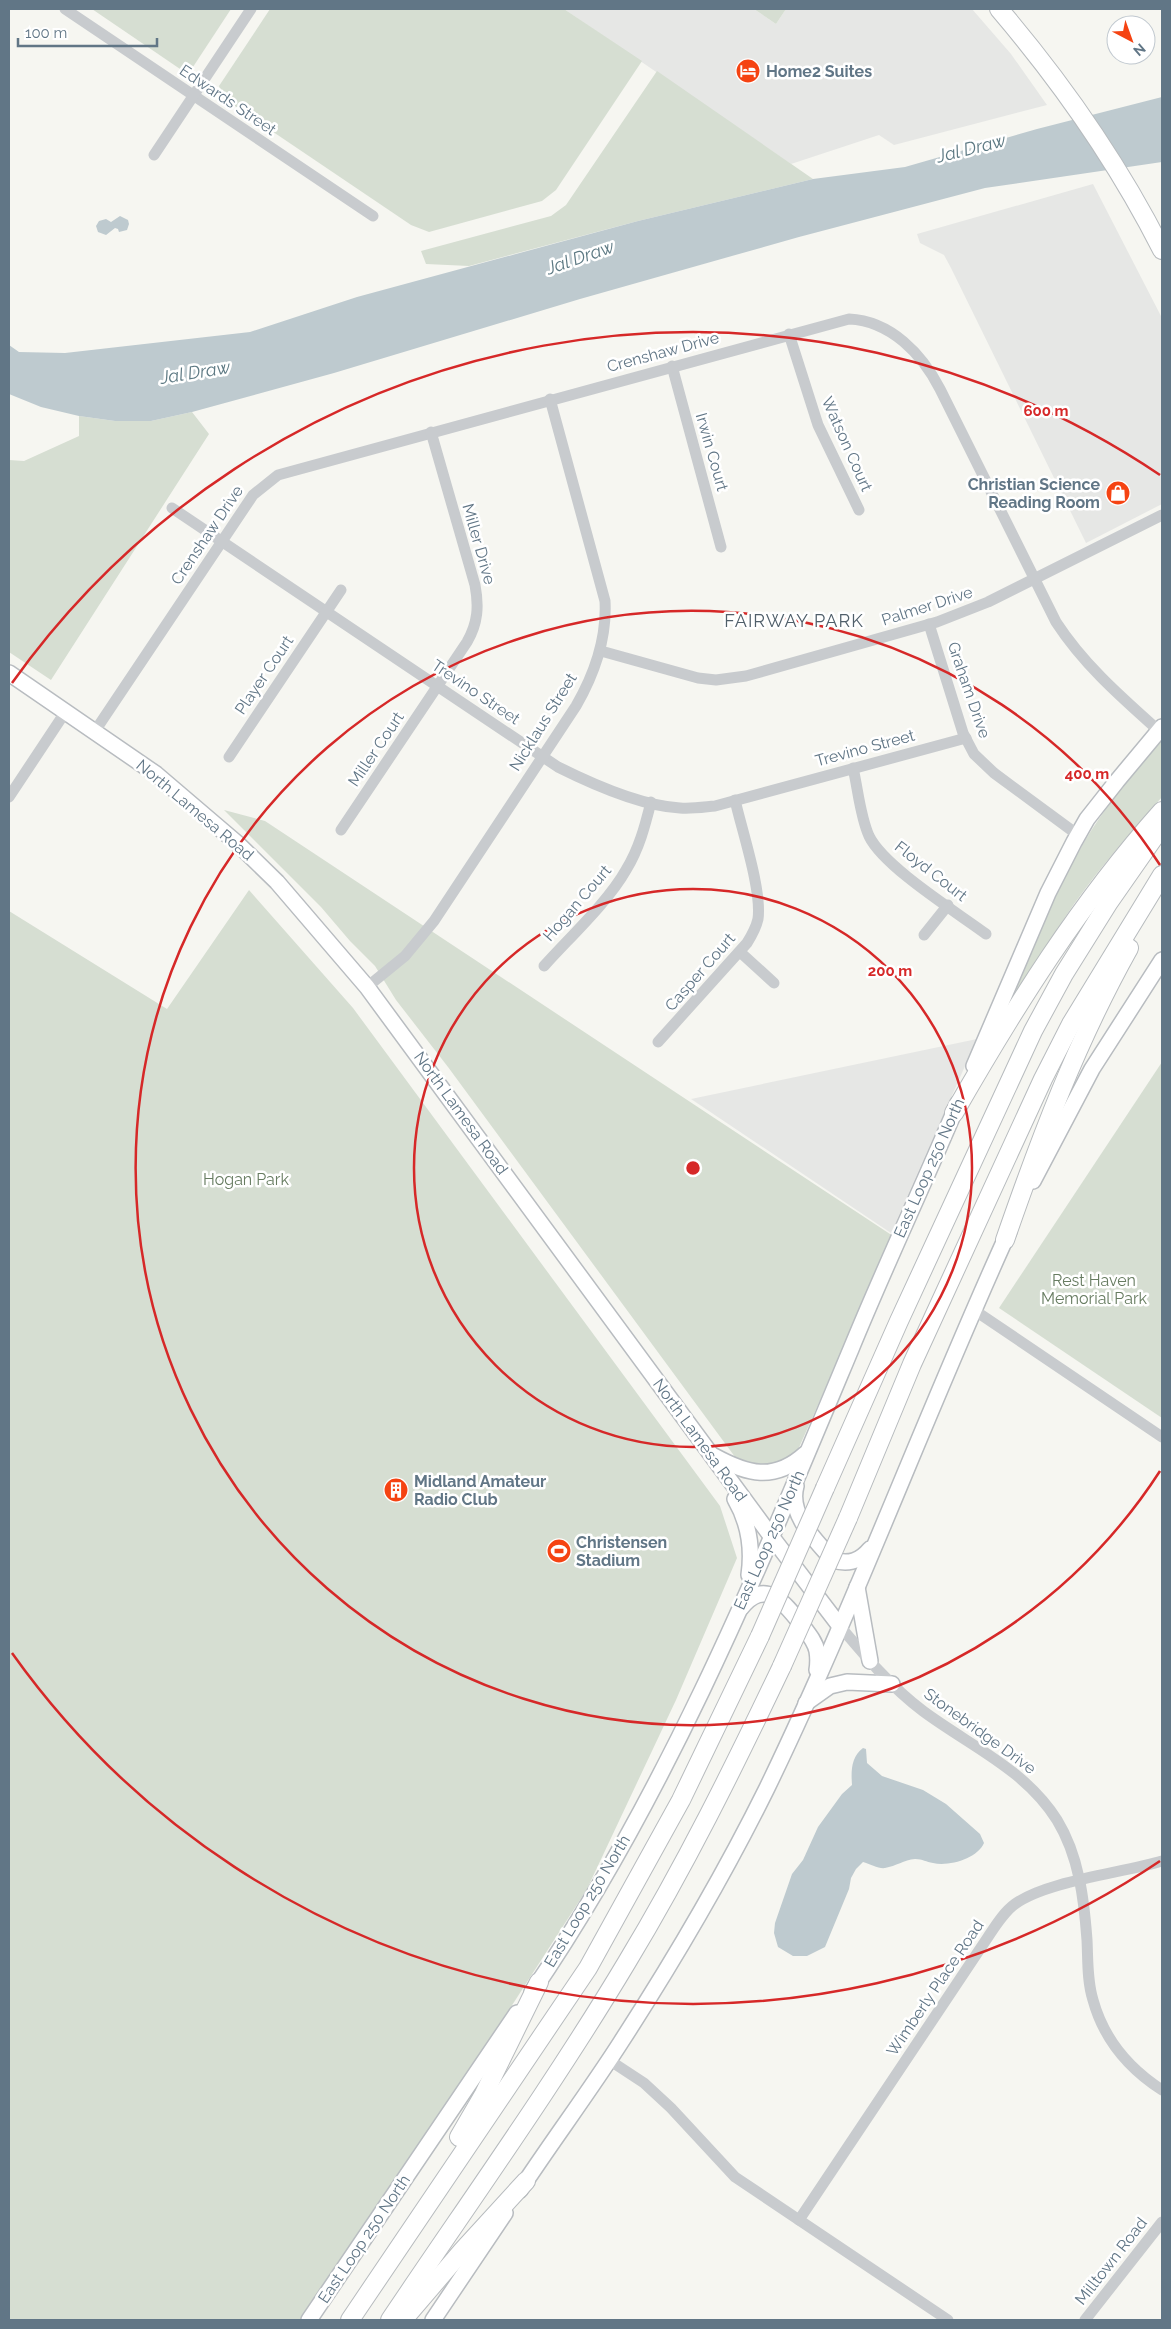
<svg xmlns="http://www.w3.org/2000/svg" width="1171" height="2329" font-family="Raleway,sans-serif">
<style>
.built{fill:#e6e7e5}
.green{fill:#d6ded2}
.water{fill:#becacf}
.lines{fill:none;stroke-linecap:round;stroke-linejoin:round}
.major-casing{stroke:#b8bcc0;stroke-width:18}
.highway-casing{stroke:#b7bbbe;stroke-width:20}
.minor{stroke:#c8cbce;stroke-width:11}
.major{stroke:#fff;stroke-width:15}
.highway{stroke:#fff;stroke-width:18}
.highway-bridge-casing{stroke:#b7bbbe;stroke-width:20;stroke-linecap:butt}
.highway-bridge{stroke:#fff;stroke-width:18}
.ring{fill:none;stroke:#d62828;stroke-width:2.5}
.labels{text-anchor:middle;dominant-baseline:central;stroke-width:5;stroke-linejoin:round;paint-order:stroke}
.poi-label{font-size:16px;font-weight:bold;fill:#617686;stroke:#fff;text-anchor:start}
.street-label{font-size:16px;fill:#617686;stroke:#fff}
.park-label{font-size:16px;fill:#677c61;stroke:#fff}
.water-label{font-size:18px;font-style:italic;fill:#5d7983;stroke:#fff}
.neighbourhood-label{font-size:18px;letter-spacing:1px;fill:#505f6a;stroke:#fff}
.centre{fill:#d62828;stroke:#fff;stroke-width:2.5}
.ring-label{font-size:15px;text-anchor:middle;font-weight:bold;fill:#d62828;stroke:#fff;stroke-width:5;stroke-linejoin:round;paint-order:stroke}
</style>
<rect width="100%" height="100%" fill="#f6f6f1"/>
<g class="built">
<polygon points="564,9 754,9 776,24 786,9 972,9 1011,54 1047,105 894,145 879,135 791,164"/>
<polygon points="1093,184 1162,318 1162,504 1086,543 951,268 944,255 920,243 917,234"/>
<polygon points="977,1039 891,1233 691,1099"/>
</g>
<g class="green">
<polygon points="92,9 231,9 191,70 183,71"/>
<polygon points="270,9 564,9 642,61 556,190 542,201 429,232 411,225 223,98 219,86"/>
<polygon points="754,9 786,9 776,24"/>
<polygon points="657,71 813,179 638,221 469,266 426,264 421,251 551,216 566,205"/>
<polygon points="192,412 209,434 51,680 9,652 9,460 24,461 79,436 79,416 115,421 151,421"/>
<path d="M1162,739V797C1132,831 1101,866 1074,904C1052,936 1032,971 1013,1005L1009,1004C1034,948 1055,890 1086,839C1108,803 1135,771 1162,739Z"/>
<polygon points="224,810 265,821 893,1236 797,1452 785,1461 757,1468 738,1461 448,1067 396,1000 375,966 350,941 321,907"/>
<polygon points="249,890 353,1008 720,1506 737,1558 676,1700 587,1889 496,2030 472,2070 303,2320 9,2320 9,911 167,1009"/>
<polygon points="1162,1062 1162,1418 999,1308"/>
</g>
<g class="water">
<polygon points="1162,97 1162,162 985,188 799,237 580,299 334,373 192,412 151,421 115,421 79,416 41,407 9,394 9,345 19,352 65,353 250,332 357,297 638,221 813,179 905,167 1037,129"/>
<polygon points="120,216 128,220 129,224 127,230 119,232 118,229 115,228 106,235 98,232 96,226 99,221 106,219 111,222"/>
<path d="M863,1748L866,1749L867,1763L882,1776L923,1790L946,1804L980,1834L984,1843C978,1858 949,1867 933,1863C926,1862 923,1859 915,1859C904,1860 896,1866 885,1868C879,1869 870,1864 863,1862L856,1869L851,1878L849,1889L825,1947L807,1956H793L778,1947L774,1933L775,1923L792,1874L803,1860L818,1827L842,1794L852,1785C851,1771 851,1757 863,1748Z"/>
</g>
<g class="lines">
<defs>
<g id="major">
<polyline points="9,673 156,774 238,844 277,882 367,987 771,1536 839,1625"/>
<polyline points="974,1066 1048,893 1074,842 1087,819 1117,781 1162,727"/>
<polyline points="1033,1181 1092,1069 1162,960"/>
<path d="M714,1456C747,1474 774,1482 805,1454"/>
<path d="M796,1486C788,1514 815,1540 833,1560C849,1565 860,1561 870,1549"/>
<path d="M735,1499C749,1523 753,1547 749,1575"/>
<polyline points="857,1587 870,1661"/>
<path d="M741,1608C765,1578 784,1602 801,1624C807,1632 815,1641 817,1651C818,1657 818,1664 817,1670"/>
<polyline points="806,1703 830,1686 847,1682 892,1684"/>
<path d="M532,1992C667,1794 759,1569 851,1349C885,1266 923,1186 958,1103"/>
<path d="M520,2190C553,2140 589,2092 621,2042C674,1960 724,1875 767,1788C855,1606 925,1415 1009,1231"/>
<polyline points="309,2320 517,2013"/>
<polyline points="433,2320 505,2213"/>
</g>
<g id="highway">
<path d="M999,9C1062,83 1118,163 1162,250"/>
<path d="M954,1113C1016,1005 1079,904 1162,811"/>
<path d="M1005,1240C1040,1139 1077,1041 1129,948"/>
<polyline points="825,1488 899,1321 1033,1031 1064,974 1109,902 1162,826"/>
<polyline points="848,1518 912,1364 1043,1079 1071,1024 1162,875"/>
<polyline points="459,2137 484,2094 539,1982"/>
<polyline points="350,2320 588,1968 681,1800 760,1636"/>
<path d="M390,2320C470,2201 554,2084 627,1962C685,1866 734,1767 782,1666"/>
<polyline points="403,2320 462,2251 526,2181"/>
</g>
</defs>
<use href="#major" class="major-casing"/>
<use href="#highway" class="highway-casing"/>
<g class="minor">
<polyline points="65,9 373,216"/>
<polyline points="154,155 251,9"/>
<polyline points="789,334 818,425 859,510"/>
<polyline points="672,366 721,547"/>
<path d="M172,508L558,767C592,784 642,806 680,808C692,809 704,807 715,806L966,738"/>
<polyline points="929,624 963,733 974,754 994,773 1078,835"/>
<polyline points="601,651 698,678 716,680 746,676 937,622 988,602 1162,515"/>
<path d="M95,731L253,495L278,475L849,319C891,321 922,354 940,389L1056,622C1084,665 1121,697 1159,731"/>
<polyline points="229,757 341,590"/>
<path d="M853,768C858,789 860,816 869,836C884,867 955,911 986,934"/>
<polyline points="9,797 66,711"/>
<path d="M341,830L467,642C478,623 479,606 475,585L431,432"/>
<polyline points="924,935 948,905"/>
<polyline points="740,952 774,983"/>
<path d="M544,966C569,938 608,902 626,870C639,849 645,826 651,802"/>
<path d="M367,987L405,956L434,921L576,706C595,673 607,639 605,601L550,399"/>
<path d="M658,1042L747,943C752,935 756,928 758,919C762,890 742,831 735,800"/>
<polyline points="974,1310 1162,1437"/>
<path d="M839,1625C865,1656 891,1687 923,1711C970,1746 1025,1769 1057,1820C1079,1856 1084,1899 1087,1940C1088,1960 1087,1981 1093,2000C1104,2040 1128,2068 1162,2090"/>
<polyline points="609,2060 644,2083 671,2108 735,2177 948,2320"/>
<path d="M799,2220L988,1937C996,1925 1004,1912 1015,1904C1047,1881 1122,1873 1162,1861"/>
<polyline points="1085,2320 1162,2222"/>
</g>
<use href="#major" class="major"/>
<use href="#highway" class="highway"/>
<defs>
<g id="highway-bridge">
<polyline points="760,1636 825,1488"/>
<polyline points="782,1666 848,1518"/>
</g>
</defs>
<use href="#highway-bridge" class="highway-bridge-casing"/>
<use href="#highway-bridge" class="highway-bridge"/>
</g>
<g class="ring">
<circle cx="693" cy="1168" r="279"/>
<path d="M1160 1471A557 557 0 1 1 1160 865"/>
<path d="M1160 1861A836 836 0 0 1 12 1653M12 683A836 836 0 0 1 1160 475"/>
</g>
<defs>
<symbol id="hotel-disc" viewBox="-11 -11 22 22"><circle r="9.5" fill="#f54312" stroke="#fff"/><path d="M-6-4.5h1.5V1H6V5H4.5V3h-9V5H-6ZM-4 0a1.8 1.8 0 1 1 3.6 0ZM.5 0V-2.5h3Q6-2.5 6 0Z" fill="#fff"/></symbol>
<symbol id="shop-disc" viewBox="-11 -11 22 22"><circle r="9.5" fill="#f54312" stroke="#fff"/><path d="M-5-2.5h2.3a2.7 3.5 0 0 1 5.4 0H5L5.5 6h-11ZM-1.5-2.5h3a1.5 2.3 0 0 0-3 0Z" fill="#fff"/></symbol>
<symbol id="building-disc" viewBox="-11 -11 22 22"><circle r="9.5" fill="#f54312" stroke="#fff"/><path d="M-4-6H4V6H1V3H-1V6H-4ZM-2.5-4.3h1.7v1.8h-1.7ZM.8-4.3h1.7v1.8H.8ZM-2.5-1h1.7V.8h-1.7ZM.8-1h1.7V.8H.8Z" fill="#fff"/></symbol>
<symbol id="stadium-disc" viewBox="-11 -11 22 22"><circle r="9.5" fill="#f54312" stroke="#fff"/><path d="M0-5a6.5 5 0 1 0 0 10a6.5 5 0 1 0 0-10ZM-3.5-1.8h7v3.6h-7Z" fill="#fff"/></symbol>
</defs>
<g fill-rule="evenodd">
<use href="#hotel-disc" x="734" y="57" width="28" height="28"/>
<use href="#shop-disc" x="1104" y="479" width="28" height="28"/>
<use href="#building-disc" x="382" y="1476" width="28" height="28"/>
<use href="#stadium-disc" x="545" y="1537" width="28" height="28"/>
</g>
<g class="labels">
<g class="poi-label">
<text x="766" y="71">Home2 Suites</text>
<text x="1100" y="484" text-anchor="end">Christian Science<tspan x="1100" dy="18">Reading Room</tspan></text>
<text x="414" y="1481">Midland Amateur<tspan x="414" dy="18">Radio Club</tspan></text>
<text x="576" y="1542">Christensen<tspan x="576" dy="18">Stadium</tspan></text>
</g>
<g class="street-label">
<text transform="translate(228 100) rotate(34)">Edwards Street</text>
<text transform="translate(663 352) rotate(-15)">Crenshaw Drive</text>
<text transform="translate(847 444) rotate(66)">Watson Court</text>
<text transform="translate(712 452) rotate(74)">Irwin Court</text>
<text transform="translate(207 535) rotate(-56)">Crenshaw Drive</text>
<text transform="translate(479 544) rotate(74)">Miller Drive</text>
<text transform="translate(927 606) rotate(-18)">Palmer Drive</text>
<text transform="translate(264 675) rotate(-56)">Player Court</text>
<text transform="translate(969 690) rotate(71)">Graham Drive</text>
<text transform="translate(476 692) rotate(34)">Trevino Street</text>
<text transform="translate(543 722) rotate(-58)">Nicklaus Street</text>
<text transform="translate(865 748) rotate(-15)">Trevino Street</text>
<text transform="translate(376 749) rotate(-56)">Miller Court</text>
<text transform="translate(195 810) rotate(40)">North Lamesa Road</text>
<text transform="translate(931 871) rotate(38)">Floyd Court</text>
<text transform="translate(577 903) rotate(-49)">Hogan Court</text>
<text transform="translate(700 972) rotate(-49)">Casper Court</text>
<text transform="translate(461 1113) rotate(54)">North Lamesa Road</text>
<text transform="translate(929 1168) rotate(-66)">East Loop 250 North</text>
<text transform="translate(700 1440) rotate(54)">North Lamesa Road</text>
<text transform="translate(769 1540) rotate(-66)">East Loop 250 North</text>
<text transform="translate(980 1731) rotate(36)">Stonebridge Drive</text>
<text transform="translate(587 1901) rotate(-59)">East Loop 250 North</text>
<text transform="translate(935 1988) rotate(-56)">Wimberly Place Road</text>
<text transform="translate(364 2239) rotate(-56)">East Loop 250 North</text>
<text transform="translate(1111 2261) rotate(-52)">Milltown Road</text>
</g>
<g class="park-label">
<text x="246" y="1179">Hogan Park</text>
<text x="1094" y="1280">Rest Haven<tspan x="1094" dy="18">Memorial Park</tspan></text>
</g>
<g class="water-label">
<text transform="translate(971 148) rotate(-14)">Jal Draw</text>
<text transform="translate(580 257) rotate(-19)">Jal Draw</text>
<text transform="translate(195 372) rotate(-9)">Jal Draw</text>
</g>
<g class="neighbourhood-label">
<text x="794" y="620">FAIRWAY PARK</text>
</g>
</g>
<circle cx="693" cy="1168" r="8" class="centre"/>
<g class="ring-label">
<text x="1046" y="416">600 m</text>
<text x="1087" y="779">400 m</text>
<text x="890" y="976">200 m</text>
</g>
<rect width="1171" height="2329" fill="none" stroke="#617686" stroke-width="20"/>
<g transform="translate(1131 40) rotate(139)"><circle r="24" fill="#ffffff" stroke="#c0c8cf"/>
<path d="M0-4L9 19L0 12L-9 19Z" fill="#f54312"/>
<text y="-8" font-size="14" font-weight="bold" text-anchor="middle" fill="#617686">N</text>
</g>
<path d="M18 38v8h139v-8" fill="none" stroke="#617686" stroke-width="2.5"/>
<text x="25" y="38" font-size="15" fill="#617686" stroke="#ffffff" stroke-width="4" paint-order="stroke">100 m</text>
</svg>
